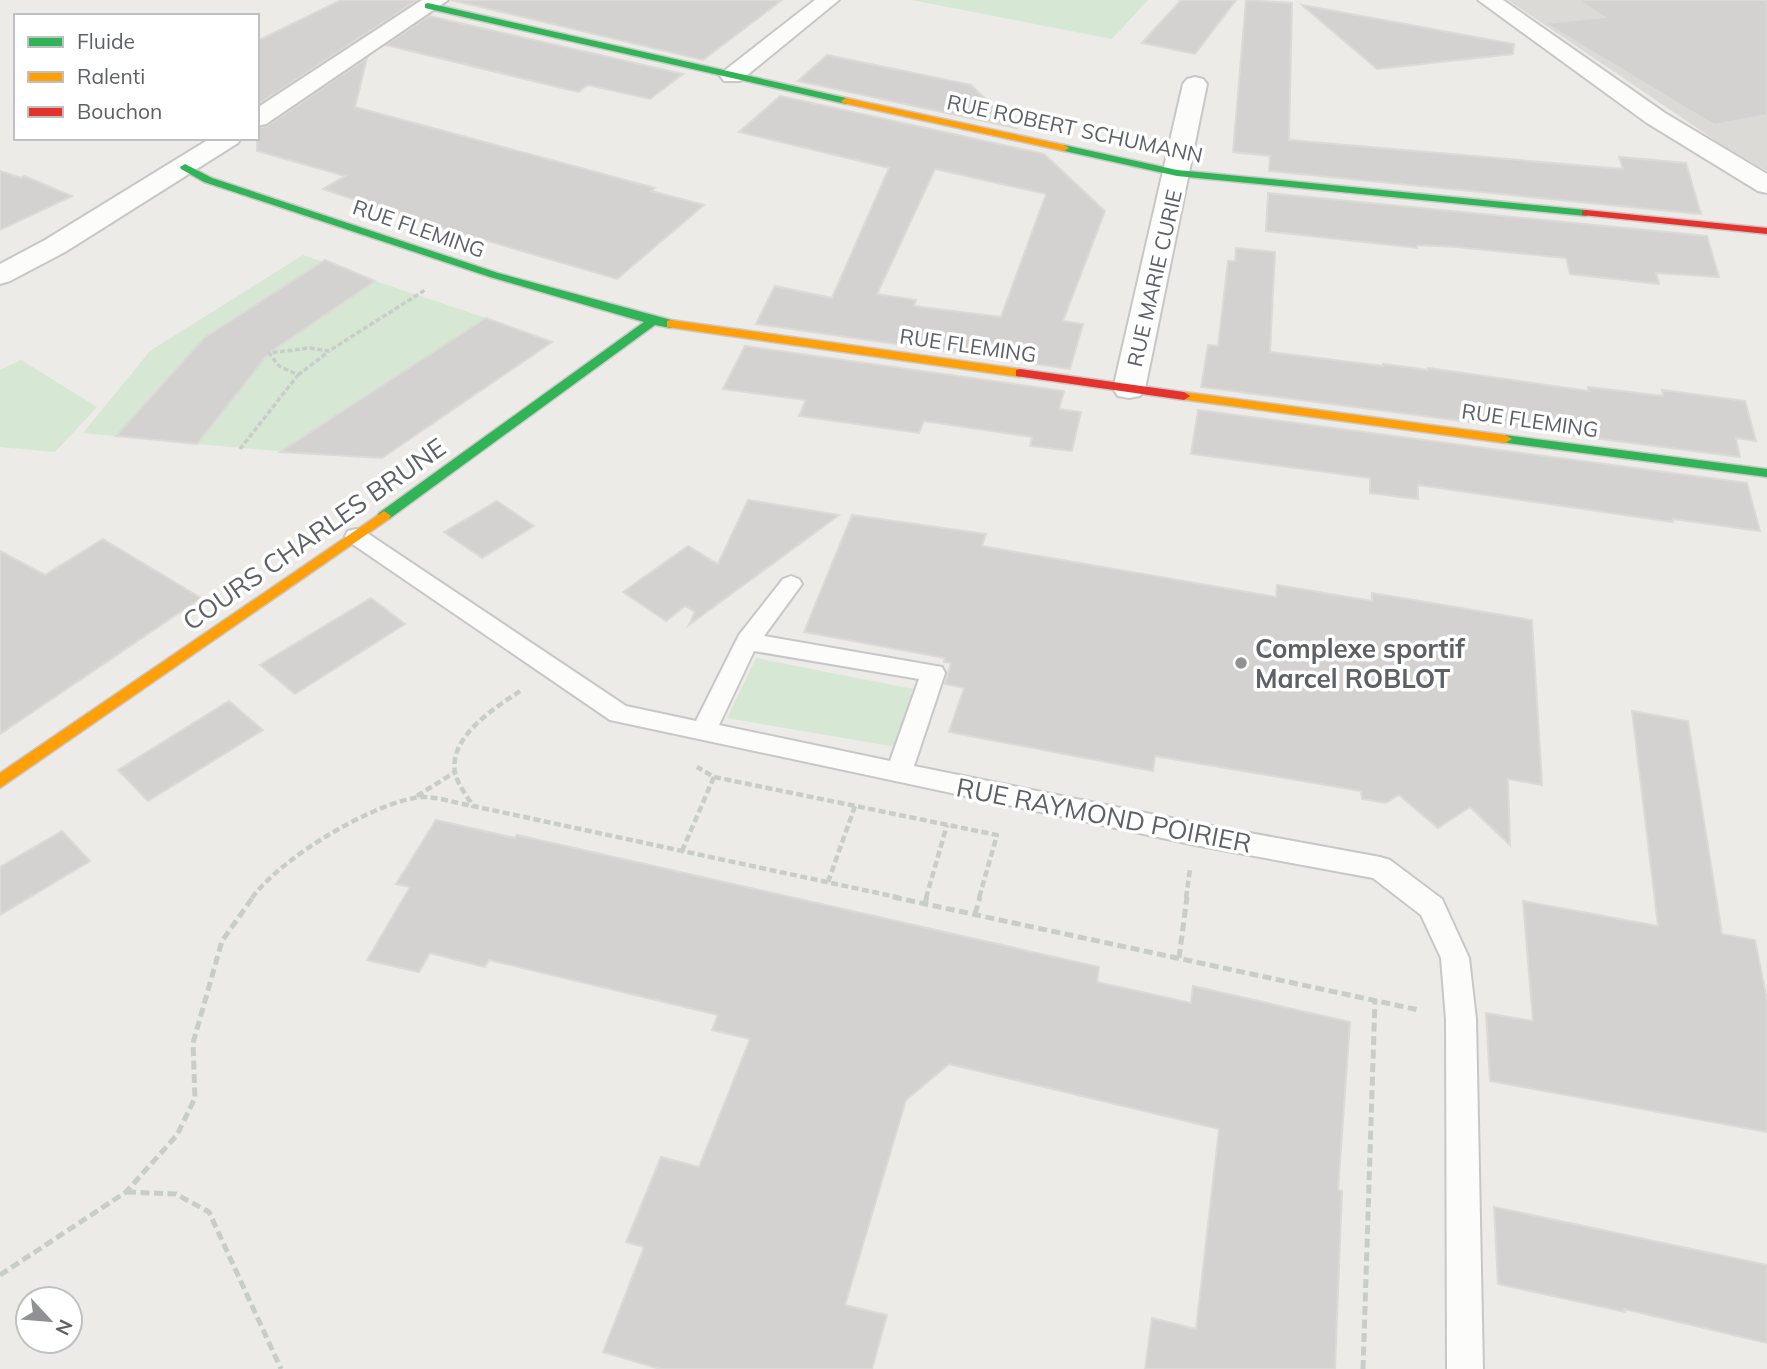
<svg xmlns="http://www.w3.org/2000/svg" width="1767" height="1369" font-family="Mulish,sans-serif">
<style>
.industrial{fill:#dcdad7}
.green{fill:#d6e7d4}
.building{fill:#d3d2d0;stroke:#dcdad6;stroke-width:2;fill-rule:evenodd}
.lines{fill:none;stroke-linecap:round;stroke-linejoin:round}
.lane-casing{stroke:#c7c7c7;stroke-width:4}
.street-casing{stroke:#c7c7c7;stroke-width:4}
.fast-casing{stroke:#c9c9c9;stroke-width:3}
.slow-casing{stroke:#c9c9c9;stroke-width:3}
.jam-casing{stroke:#c9c9c9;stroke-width:3}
.path-far2{stroke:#c8cdca;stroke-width:3.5;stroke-dasharray:5 2.5;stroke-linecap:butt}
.path-far1{stroke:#c8cdca;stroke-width:4.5;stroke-dasharray:7 3.5;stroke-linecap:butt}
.path{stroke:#c8cdca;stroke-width:5;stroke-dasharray:9 4.5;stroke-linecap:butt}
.lane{fill:#fcfcfb;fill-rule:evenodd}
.street{fill:#fcfcfb;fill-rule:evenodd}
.fast{fill:#30b455;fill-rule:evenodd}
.slow{fill:#ff9f0a;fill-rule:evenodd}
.jam{fill:#e5322d;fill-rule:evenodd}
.poi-dot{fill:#8f9192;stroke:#fff;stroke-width:2.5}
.labels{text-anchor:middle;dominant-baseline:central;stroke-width:7;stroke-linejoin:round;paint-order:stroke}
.far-street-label{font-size:21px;fill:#5d6165;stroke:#fff}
.street-label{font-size:26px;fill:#5d6165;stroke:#fff}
.poi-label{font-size:26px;font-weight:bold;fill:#5d6165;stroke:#fff;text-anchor:start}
</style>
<rect width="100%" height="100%" fill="#ecebe7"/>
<polygon class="industrial" points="1508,0 1767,0 1767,171 1725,147"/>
<g class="green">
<polygon points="912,0 1148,0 1112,39"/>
<polygon points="303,255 323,262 204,338 116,436 83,433 150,351"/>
<polygon points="375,281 486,318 320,426 300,453 197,444 269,353"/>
<polygon points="21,360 97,407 55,452 0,447 0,370"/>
<polygon points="756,658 913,689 896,747 727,718"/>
</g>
<g class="building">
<polygon points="341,0 417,0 257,105 257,41"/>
<polygon points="451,0 782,0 703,60"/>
<polygon points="1181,0 1236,0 1195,54 1142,43"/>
<polygon points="1246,0 1292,3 1289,140 1623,169 1619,157 1686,163 1701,214 1269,171 1270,156 1233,152"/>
<polygon points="1578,0 1767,0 1767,115 1714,125 1545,23 1604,17"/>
<polygon points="1302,5 1514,44 1513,54 1377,69"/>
<polygon points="429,16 683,74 650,99 588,85 578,92 386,45"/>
<polygon points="827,55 971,85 1016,128 798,81"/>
<polygon points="367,58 355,107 655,188 651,191 704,205 617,279 406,217 323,189 345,176 257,151 257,128 267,126"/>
<path d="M780,96L1044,154L1105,211L1063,321L1083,324L1070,369L756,324L775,286L832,298L889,168L739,132ZM935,169L1046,194L1001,317L914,306L916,300L877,294Z"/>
<polygon points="0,171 21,178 24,176 72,196 0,230"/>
<polygon points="1268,193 1707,236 1719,277 1656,273 1659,284 1570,274 1566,258 1456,247 1417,245 1417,248 1266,231"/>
<polygon points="1236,248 1275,252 1270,352 1383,366 1383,364 1428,370 1428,368 1589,391 1588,387 1663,396 1662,390 1745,401 1756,441 1736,438 1740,457 1201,387 1208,345 1218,346 1228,261 1235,261"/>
<polygon points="325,260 375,281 269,353 197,444 116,436 204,338"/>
<polygon points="486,318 552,342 382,458 280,452"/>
<polygon points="745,346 1064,391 1059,409 1081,412 1072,451 1030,446 1032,437 924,421 919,433 799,416 806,400 723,389"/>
<polygon points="1198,410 1747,483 1760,531 1673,519 1673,522 1418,485 1418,499 1370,493 1370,478 1191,454"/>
<polygon points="748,500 839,515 689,625 695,612 685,606 666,621 623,592 688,546 718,564"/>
<polygon points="497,501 534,526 482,558 444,532"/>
<polygon points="852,515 986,534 982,546 1276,597 1277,585 1372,601 1372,593 1532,620 1542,785 1508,779 1510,845 1470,807 1438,828 1399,795 1386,803 1362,799 1361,791 1155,756 1153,771 949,732 964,688 945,684 951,663 944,662 945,658 804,632"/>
<polygon points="103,539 201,598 0,734 0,551 45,575"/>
<polygon points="371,598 405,624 295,694 260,665"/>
<polygon points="229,701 263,730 148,801 118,770"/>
<polygon points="1632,711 1688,721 1722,934 1755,940 1767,1000 1767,1132 1490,1081 1486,1013 1533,1021 1523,901 1658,926"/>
<polygon points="436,820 515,838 517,835 1099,967 1097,982 1191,1003 1193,986 1350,1022 1338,1190 1342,1191 1335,1369 1145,1369 1152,1318 1196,1329 1219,1129 949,1064 906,1100 845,1305 887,1315 872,1369 660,1369 603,1352 644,1247 626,1242 661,1157 699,1167 750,1039 712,1030 718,1015 489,960 485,967 430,953 419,972 367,960 410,887 396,884"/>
<polygon points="62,831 90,861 0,915 0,867"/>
<polygon points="1494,1207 1767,1265 1767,1343 1624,1309 1625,1312 1498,1284"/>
</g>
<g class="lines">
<defs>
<path id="lane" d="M356,529L364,531L626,706L696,721L739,635L783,579L791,576L799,579L802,584L764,636L942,667L945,673L914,766L1195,823L1380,857L1390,860L1442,899L1469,958L1476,1019L1483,1369H1447L1446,1019L1441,958L1421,915L1373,878L1195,845L610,720L348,541L345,536L348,531ZM754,651L919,679L890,761L719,725Z"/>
<g id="street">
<polygon points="422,0 448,0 266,124 257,126 257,108"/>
<polygon points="815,0 839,0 740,81 724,81 720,76 724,71"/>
<polygon points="1478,0 1503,0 1665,113 1767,174 1767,193 1758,191 1647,123"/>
<polygon points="1195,77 1203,79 1207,84 1145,389 1140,396 1129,398 1118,396 1113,389 1183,84 1187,79"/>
<polygon points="211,138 241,138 238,143 65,252 10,281 0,284 0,264 45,240"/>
</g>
<g id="fast">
<polygon points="428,3 846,98 851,101 846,104 425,8 425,4"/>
<polygon points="1064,145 1177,170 1586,210 1591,213 1586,216 1177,176 1060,150 1060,146"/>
<polygon points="185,164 212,178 498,273 675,321 677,324 671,328 655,325 389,519 379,519 377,516 379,513 644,322 490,277 204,182 181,169 180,167"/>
<polygon points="1505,435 1767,469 1767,477 1500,442 1498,439"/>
</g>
<g id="slow">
<polygon points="846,98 1064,145 1069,148 1064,151 843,103 841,101"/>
<polygon points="671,320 1020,369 1026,373 1020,377 667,327 667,321"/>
<polygon points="1184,392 1505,435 1512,439 1505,443 1179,399 1178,396"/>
<polygon points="384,511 391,516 389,519 0,788 0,773"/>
</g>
<g id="jam">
<polygon points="1586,210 1767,228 1767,234 1582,215 1582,211"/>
<polygon points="1020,369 1184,392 1190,396 1184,400 1016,376 1016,370"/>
</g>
</defs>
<use href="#lane" class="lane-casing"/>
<use href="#street" class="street-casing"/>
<use href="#fast" class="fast-casing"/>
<use href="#slow" class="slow-casing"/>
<use href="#jam" class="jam-casing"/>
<g class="path-far2">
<polyline points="298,375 328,352"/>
<polyline points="240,449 298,375 279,366 269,353 310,348 329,351 425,290"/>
</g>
<g class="path-far1">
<path d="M520,691C495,708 449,736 455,772C457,784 467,796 473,806L901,898"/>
<polyline points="714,777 997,835 979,898"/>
<polyline points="417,796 455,772"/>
<polyline points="682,851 714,777 697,767"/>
<polyline points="828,882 855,806"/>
<path d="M252,898C280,859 366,807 414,798C430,794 455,803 472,806"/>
<polyline points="926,898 947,825"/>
<polyline points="1186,898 1190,869"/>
</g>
<g class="path">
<polyline points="893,897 1419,1010"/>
<polyline points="925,903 927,897"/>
<polyline points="975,914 980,897"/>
<polyline points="1179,958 1187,897"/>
<polyline points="127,1192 176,1194 209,1212 281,1369"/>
<polyline points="0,1275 126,1192 177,1135 195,1098 193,1043 222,941 253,897"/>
<polyline points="1363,1369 1375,1000"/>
</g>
<use href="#lane" class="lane"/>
<use href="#street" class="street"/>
<use href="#fast" class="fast"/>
<use href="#slow" class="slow"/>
<use href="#jam" class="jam"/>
</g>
<circle class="poi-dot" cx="1241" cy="663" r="7"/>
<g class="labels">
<g class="far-street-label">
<text transform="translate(1075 128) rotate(12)">RUE ROBERT SCHUMANN</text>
<text transform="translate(419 228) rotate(19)">RUE FLEMING</text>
<text transform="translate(1154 278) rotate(-77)">RUE MARIE CURIE</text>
<text transform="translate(968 345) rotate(8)">RUE FLEMING</text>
<text transform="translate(1530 420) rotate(8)">RUE FLEMING</text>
</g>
<g class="street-label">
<text transform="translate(314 534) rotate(-35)">COURS CHARLES BRUNE</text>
<text transform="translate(1104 815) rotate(11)">RUE RAYMOND POIRIER</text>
</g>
<g class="poi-label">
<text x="1255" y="648">Complexe sportif<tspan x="1255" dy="30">Marcel ROBLOT</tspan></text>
</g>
</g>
<rect x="14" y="14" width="245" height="126" fill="#ffffff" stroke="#bec0c1" stroke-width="2"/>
<rect x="28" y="37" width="35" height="10" fill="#30b455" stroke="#bec0c1" stroke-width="2"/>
<text x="77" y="49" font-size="21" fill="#5d6165">Fluide</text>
<rect x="28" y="72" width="35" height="10" fill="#ff9f0a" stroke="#bec0c1" stroke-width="2"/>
<text x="77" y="84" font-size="21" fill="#5d6165">Ralenti</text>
<rect x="28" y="107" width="35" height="10" fill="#e5322d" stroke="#bec0c1" stroke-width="2"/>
<text x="77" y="119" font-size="21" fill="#5d6165">Bouchon</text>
<g transform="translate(49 1320) rotate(116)"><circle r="33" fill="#ffffff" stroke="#bec0c1" stroke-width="2"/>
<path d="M0-5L12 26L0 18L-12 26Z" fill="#8f9192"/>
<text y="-10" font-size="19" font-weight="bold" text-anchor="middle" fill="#5d6165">N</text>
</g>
</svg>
